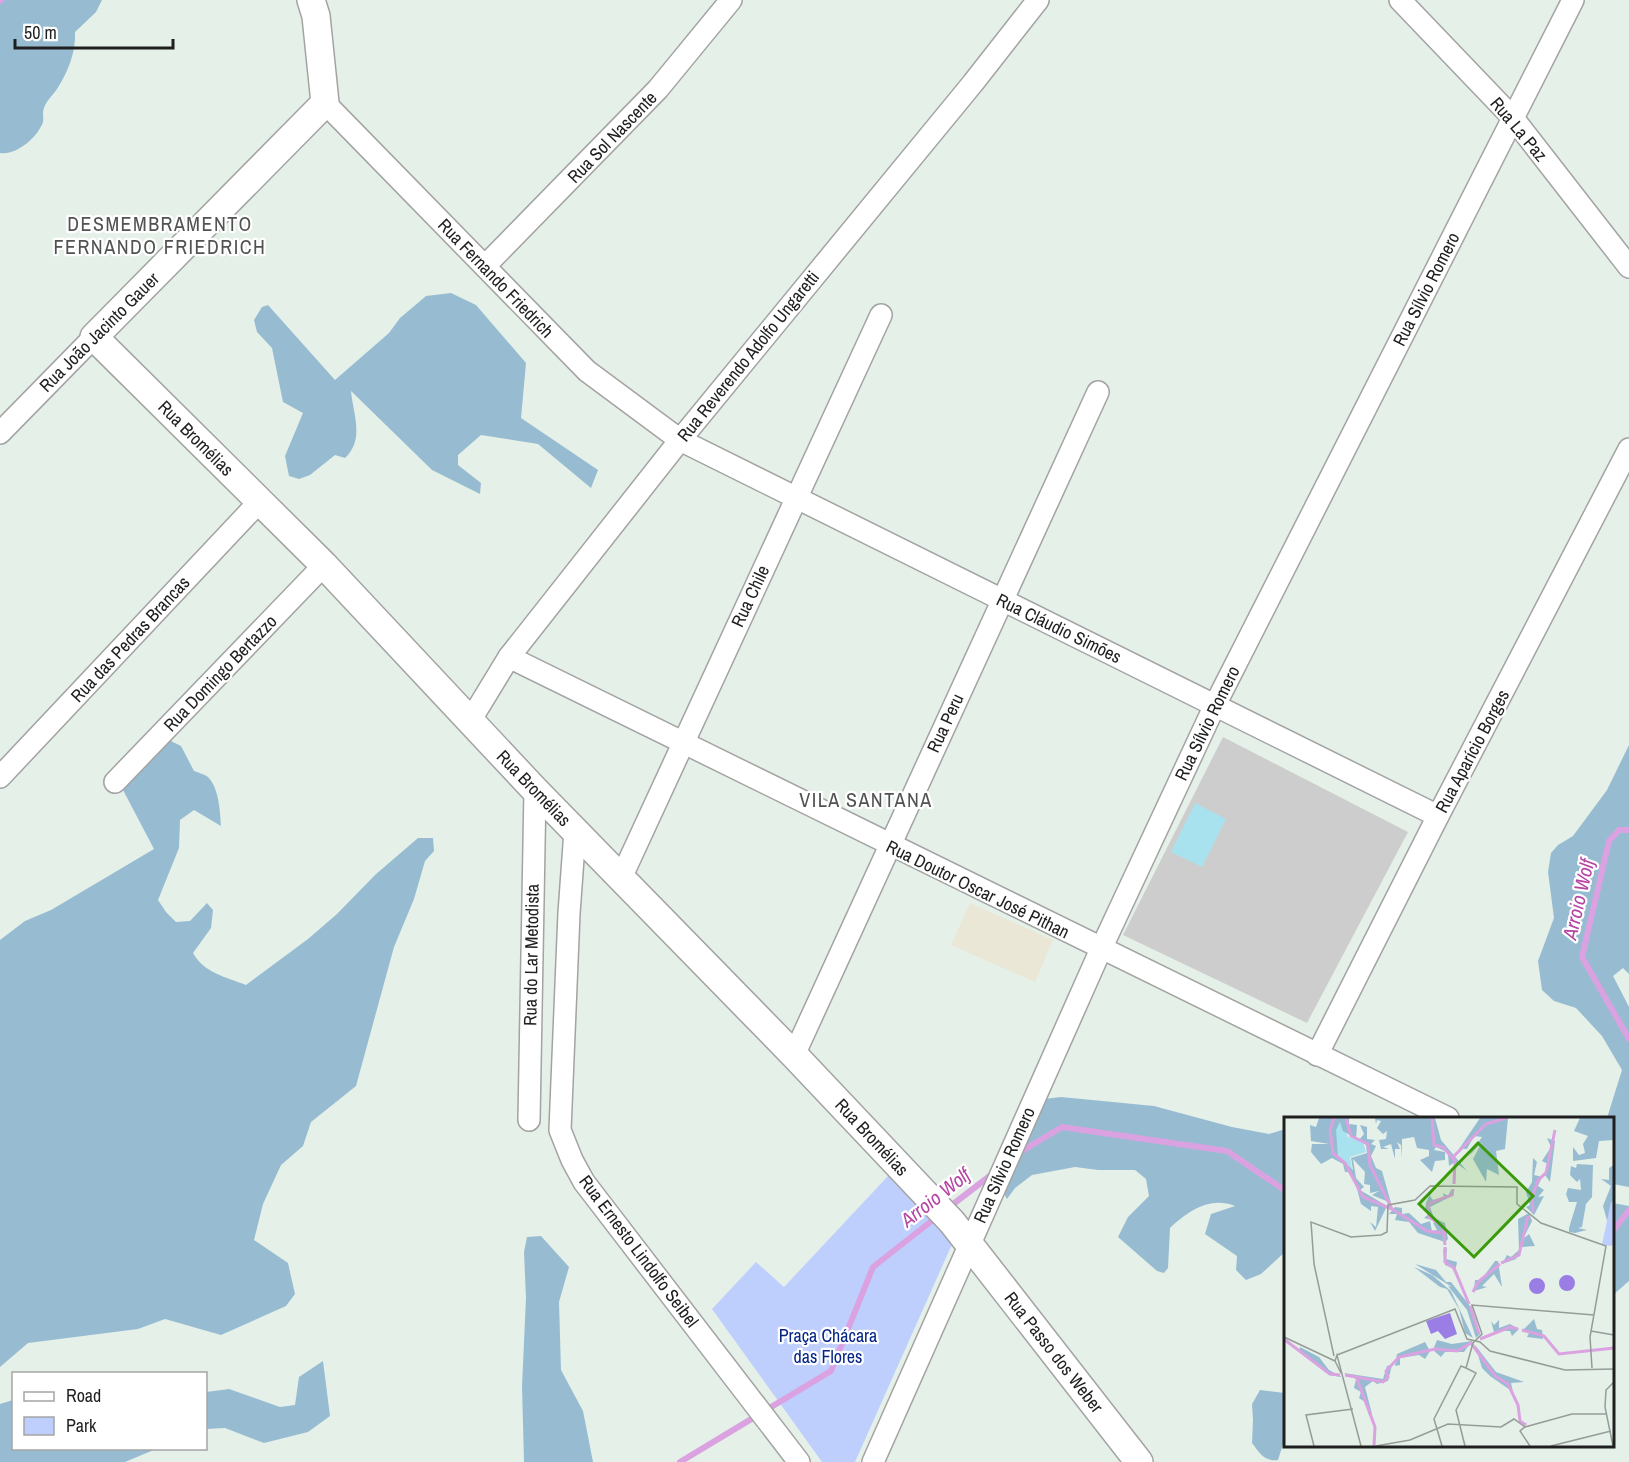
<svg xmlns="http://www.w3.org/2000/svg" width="1629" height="1462" font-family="'Archivo Narrow',sans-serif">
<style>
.industrial{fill:#eae7d6}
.religious{fill:#cdcdcd}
.grass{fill:#a7e2ee}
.forest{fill:#97bcd2}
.park{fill:#bfcffd}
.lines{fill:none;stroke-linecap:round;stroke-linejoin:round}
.stream{stroke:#daa2e1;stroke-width:6}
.minor-casing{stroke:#a3a3a3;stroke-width:24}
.tertiary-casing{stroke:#a3a3a3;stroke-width:30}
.minor{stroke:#fff;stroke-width:21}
.tertiary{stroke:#fff;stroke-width:27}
.labels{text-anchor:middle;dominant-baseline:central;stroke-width:4.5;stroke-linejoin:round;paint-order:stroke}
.street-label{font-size:18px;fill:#1f1f1f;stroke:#fff}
.park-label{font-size:18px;fill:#042586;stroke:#fff}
.neighbourhood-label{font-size:20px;letter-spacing:1.5px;fill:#525252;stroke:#fff}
.water-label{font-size:20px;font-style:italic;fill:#b544a3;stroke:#fff}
.inset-river{fill:none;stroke:#daa2e1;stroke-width:3}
.inset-road{fill:none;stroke:#969c98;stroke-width:1.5}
.view{fill:#3a9a09;fill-opacity:0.15;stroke:#3a9a09;stroke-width:3}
.inset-edge{fill:none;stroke:#1f1f1f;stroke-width:3}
</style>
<rect width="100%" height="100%" fill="#e5f0e8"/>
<polygon class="industrial" points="970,903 1053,940 1035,982 951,945"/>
<polygon class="religious" points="1223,737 1408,832 1307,1023 1123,935"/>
<polygon class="grass" points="1195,803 1226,819 1202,867 1171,852"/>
<g class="forest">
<path d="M0,0H102L96,12L75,32C76,52 68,72 57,89C53,95 46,101 44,108C42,113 44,118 43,122C38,137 16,156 0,153Z"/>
<path d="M451,293L476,305L526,363L521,418L598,470L591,488L538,444L481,435L458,455V465L481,483L480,494L432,470L351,391C353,414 365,439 345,458L335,455L310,475L299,479L289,476L285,456L303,413L283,402L272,348L257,332L254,320L262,307L268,305L335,380L389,333L400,318L426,296Z"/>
<path d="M169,740L181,746L194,771C199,773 204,774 208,777C219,788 220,811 221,826L194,810L180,820L179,848L158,900L166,912L176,922L190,921L207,903L213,910L211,928L193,953C204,973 226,977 246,985L308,939L337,914L375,875L418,838H433L434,851L425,861L414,899L394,947L356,1086L311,1122L303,1146L281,1165L263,1204L254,1240L288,1263L295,1294L286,1306L221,1335L165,1319L138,1329L28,1343L0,1367V940L25,921L51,910L154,849L123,790L142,762Z"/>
<polygon points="1629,745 1629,974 1623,968 1613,976 1629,1007 1629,1187 1613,1184 1612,1118 1607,1118 1622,1070 1602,1036 1576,1008 1554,1001 1542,990 1538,961 1554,918 1548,872 1551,853 1558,845 1573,836 1607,790"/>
<path d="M1061,1097L1154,1106L1232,1127L1269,1134L1282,1130L1285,1131V1252L1261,1274L1246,1280L1236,1270L1237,1256L1205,1234L1211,1214L1235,1206C1210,1196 1188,1211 1170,1228L1168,1268L1164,1273L1157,1271L1118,1237L1128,1217L1149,1196L1146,1179L1135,1170H1098L1075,1167L1032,1175L1015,1188L1007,1199L1003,1192L1017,1166L1043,1099Z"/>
<polygon points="1613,1203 1629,1206 1629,1281 1613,1295"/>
<polygon points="541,1236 569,1267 559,1302 561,1370 583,1411 593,1462 524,1462 522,1386 526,1298 524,1252 527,1237"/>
<polygon points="323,1361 330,1416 308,1432 264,1443 225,1428 206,1429 206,1392 229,1389 280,1407 295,1405 299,1377"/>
<path d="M1260,1390L1285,1393V1441H1284L1278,1460C1264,1462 1259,1452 1252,1443L1253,1420L1252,1404Z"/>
<polygon points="13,1400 14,1448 156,1449 125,1462 0,1462 0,1404"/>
</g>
<polygon class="park" points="889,1175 953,1242 855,1462 822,1462 712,1309 756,1262 784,1287"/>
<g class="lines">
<g class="stream">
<polyline points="0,1 1,0"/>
<polyline points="1629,830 1619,830 1609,841 1582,957 1629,1039"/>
<polyline points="1017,1154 1062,1127 1227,1151 1286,1191"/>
<polyline points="948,1208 995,1172"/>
<polyline points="1612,1232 1629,1210"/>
<polyline points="680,1462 831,1371 873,1267 938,1216"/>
</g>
<defs>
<g id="minor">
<polyline points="1400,0 1513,118 1629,267"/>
<polyline points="325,103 587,371 680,440 1438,816"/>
<polyline points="485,266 658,89 731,0"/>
<polyline points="0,433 94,337"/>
<polyline points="509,657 1448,1118"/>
<polyline points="470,721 509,657 680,440 973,83 1038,0"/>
<polyline points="0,777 260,501"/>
<polyline points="115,782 324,565"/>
<polyline points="575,831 569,913 560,1130 572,1160 584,1182 799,1462"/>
<polyline points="621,878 881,315"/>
<polyline points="794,1055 1098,392"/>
<polyline points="1317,1055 1438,816 1629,449"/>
<polyline points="529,1120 535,790"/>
<polyline points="873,1462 1101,949 1215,705 1573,0"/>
</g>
<polyline id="tertiary" points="311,0 316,16 325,103 94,337 324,565 535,790 794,1055 952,1222 1139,1462"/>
</defs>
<use href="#minor" class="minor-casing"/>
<use href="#tertiary" class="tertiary-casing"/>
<use href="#minor" class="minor"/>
<use href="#tertiary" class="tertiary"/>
</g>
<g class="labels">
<g class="street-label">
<text transform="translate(1519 129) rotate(50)">Rua La Paz</text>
<text transform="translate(612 137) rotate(-46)">Rua Sol Nascente</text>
<text transform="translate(496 278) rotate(46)">Rua Fernando Friedrich</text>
<text transform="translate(1426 289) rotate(-63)">Rua Sílvio Romero</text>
<text transform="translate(99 332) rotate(-45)">Rua João Jacinto Gauer</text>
<text transform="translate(748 356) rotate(-51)">Rua Reverendo Adolfo Ungaretti</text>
<text transform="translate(196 438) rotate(45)">Rua Bromélias</text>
<text transform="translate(750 596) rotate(-65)">Rua Chile</text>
<text transform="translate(1059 628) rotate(26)">Rua Cláudio Simões</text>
<text transform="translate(130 639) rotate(-47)">Rua das Pedras Brancas</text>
<text transform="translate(220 673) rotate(-46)">Rua Domingo Bertazzo</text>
<text transform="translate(945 723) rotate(-65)">Rua Peru</text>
<text transform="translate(1207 723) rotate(-64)">Rua Sílvio Romero</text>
<text transform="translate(1472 751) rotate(-62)">Rua Aparício Borges</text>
<text transform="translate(534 788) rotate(46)">Rua Bromélias</text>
<text transform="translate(978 889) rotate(26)">Rua Doutor Oscar José Pithan</text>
<text transform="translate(531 955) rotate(-89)">Rua do Lar Metodista</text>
<text transform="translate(872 1137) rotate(47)">Rua Bromélias</text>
<text transform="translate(1004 1165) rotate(-66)">Rua Sílvio Romero</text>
<text transform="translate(639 1251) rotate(53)">Rua Ernesto Lindolfo Seibel</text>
<text transform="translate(1054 1352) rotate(52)">Rua Passo dos Weber</text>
</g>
<g class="park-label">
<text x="828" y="1335">Praça Chácara<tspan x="828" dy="21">das Flores</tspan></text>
</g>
<g class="neighbourhood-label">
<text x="160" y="223">DESMEMBRAMENTO<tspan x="160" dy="23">FERNANDO FRIEDRICH</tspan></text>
<text x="866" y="799">VILA SANTANA</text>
</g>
<g class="water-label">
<text transform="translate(1578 899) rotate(-77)">Arroio Wolf</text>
<text transform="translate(935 1197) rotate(-38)">Arroio Wolf</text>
</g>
</g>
<g transform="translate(1284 1117)">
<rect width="330" height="330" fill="#e5f0e8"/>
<path d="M48,1L56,4L64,20L79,25L82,35L66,40L68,52L54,37Z" fill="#a7e2ee"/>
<path d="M35,1H65V7L73,8L72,22L59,14L56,5L52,13L54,38L69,53L67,41L83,36L82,28L75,23L80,17L76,8L83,10V22L91,23L87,27L92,29L87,39L92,51L98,54L107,86L88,78L95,74L86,76V68L80,67L81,55L69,42L72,61L80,70L76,73L103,89L91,114L86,105L92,110L94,90L87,89V94L77,87L71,64L64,55H61L59,47L48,41L37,47L27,35L28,27H45L27,24L26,8L32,10ZM91,1H151L157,23L183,54L171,45L165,49L164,37H167L152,30L150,33L161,35V43L151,44L148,55L136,43L145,39V33L133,31L130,20L118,22V41L117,28L113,25L116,32H111V42L107,27L99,30L105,32H97L95,23L102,22L103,14L99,17L93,11L97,4L93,3L92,7ZM196,1H224L221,32L212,34L215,58L203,52L202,65L189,42L198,25L184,40L198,20L190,19L183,32H175ZM296,1H330V23L315,24L312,41L289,44V30L295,38L301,36L299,27L304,19L290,14ZM263,21L271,24L266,65L261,58L264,47L258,44L267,30ZM249,41L253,45L250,58L258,60L254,69L260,73L254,80L260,79L250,98L242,90L246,88L242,75L248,65ZM293,47L309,48L308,80L302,87L298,110L294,111L303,113L291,116L285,115V111L293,85H285L282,77L284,71L297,73L296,62L293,65L286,58L287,49L292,51ZM330,48V83L324,107L319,89L327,69L317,62L325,63V51ZM149,73L146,79L149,83L160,80L159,76L164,79L167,73L170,78L146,90L150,101L161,106L164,122L161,125L134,116L125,105L111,103L113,97H105L111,90L118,91V97L125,96L137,107L146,104L148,114L153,113L149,106L153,104L140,101L146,96L141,95L142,86L145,79ZM245,96L248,104L239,122L245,117L251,129L238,130L232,142L218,147L223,138L227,140L235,133L234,102ZM163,131L162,142L173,145L171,156L187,188L168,151L161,148L159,133ZM211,144H214L218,170L210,157L198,169L203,170L190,174L191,163H197ZM131,147L152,153L162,165H167L186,189L196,217L192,221L183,193L164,169L168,170ZM130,150L148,158L167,174L189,221L181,216L175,192L163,172L156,170ZM250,202L253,212L258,213L259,222L243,220L245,216L238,214ZM215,203V211L226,207L235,212L228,219L226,214H218L197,222L210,215L207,204L210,208ZM153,223L168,227L188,224L180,235H161L157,240L149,233ZM141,225L146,234L141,242L135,238L116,241V248L111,249L113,237ZM191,228L212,255L240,265L227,266L229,275L206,259L198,251ZM16,230L35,240L45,253L58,260L45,258L15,235ZM108,248L104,264L93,267L89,264L81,270L88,297L85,298L81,285L75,281L77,275L70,271L72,262L60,256L99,262L103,249Z" fill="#97bcd2"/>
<path d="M327,85H330V128L326,129L318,127Z" fill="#bfcffd"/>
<path d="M275 166a8 8 0 1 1 16 0a8 8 0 1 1-16 0ZM245 169a8 8 0 1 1 16 0a8 8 0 1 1-16 0ZM166,196L173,217L161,222L154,214L147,217L142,204Z" fill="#9a7de5"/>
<path class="inset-river" d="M50,1L46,13L49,36L61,46L79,80L108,92L143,114L157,116M62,1L67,19L84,27L86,48L108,92M148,1L150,28L159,30L171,44L170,67M169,40L202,7L222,1M249,95L248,81L254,63L262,56L271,13M161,128L159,109L145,100L144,92L146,86L168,78L169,72M161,130V145L170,151L185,187M217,146L235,138L244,99M189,175L194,165L216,147M186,189L195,217M238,213L260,219L275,237L330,231M196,222L226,210L234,212M1,223L46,257L56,258M61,258L99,265L104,260L102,254L115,240L151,232L173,234L187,226L211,259L224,267L234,288L236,304L242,308M73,262L91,310L90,329"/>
<path class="inset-road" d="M307,214L330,218M0,220L51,244M53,238L171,192L183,222L196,225L206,234L281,253L330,252M50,239L30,147L27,105L67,120L97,118L103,115L104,88L131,83L146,69L233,70V87L257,106L322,129L306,220L308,251M182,251L189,226L198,217L188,188L310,198M57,256L51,244L53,238L77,329M30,329L22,298L69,292M92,329L126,323L164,307L217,310L230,302L241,310M158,329L150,302L177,249L182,251M181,329L172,293L192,256L182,251M246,329L236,314L241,310L288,297H323M267,329L327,314M329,329L321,290L322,273L330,265"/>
<path class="view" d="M194,26L249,79L190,140L135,87Z"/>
<rect width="330" height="330" class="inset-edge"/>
</g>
<rect x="12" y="1372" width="195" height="78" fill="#ffffff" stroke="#a5a5a5" stroke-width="1.5"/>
<rect x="24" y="1392" width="30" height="9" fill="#ffffff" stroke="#a5a5a5" stroke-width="1.5"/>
<text x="66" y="1402" font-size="18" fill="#1f1f1f">Road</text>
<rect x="24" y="1417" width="30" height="18" fill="#bfcffd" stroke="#a5a5a5" stroke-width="1.5"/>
<text x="66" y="1432" font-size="18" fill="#1f1f1f">Park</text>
<path d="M15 39v9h158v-9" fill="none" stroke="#1f1f1f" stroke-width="3"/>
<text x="24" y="39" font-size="18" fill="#1f1f1f" stroke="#ffffff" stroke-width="4.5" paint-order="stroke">50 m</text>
</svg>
